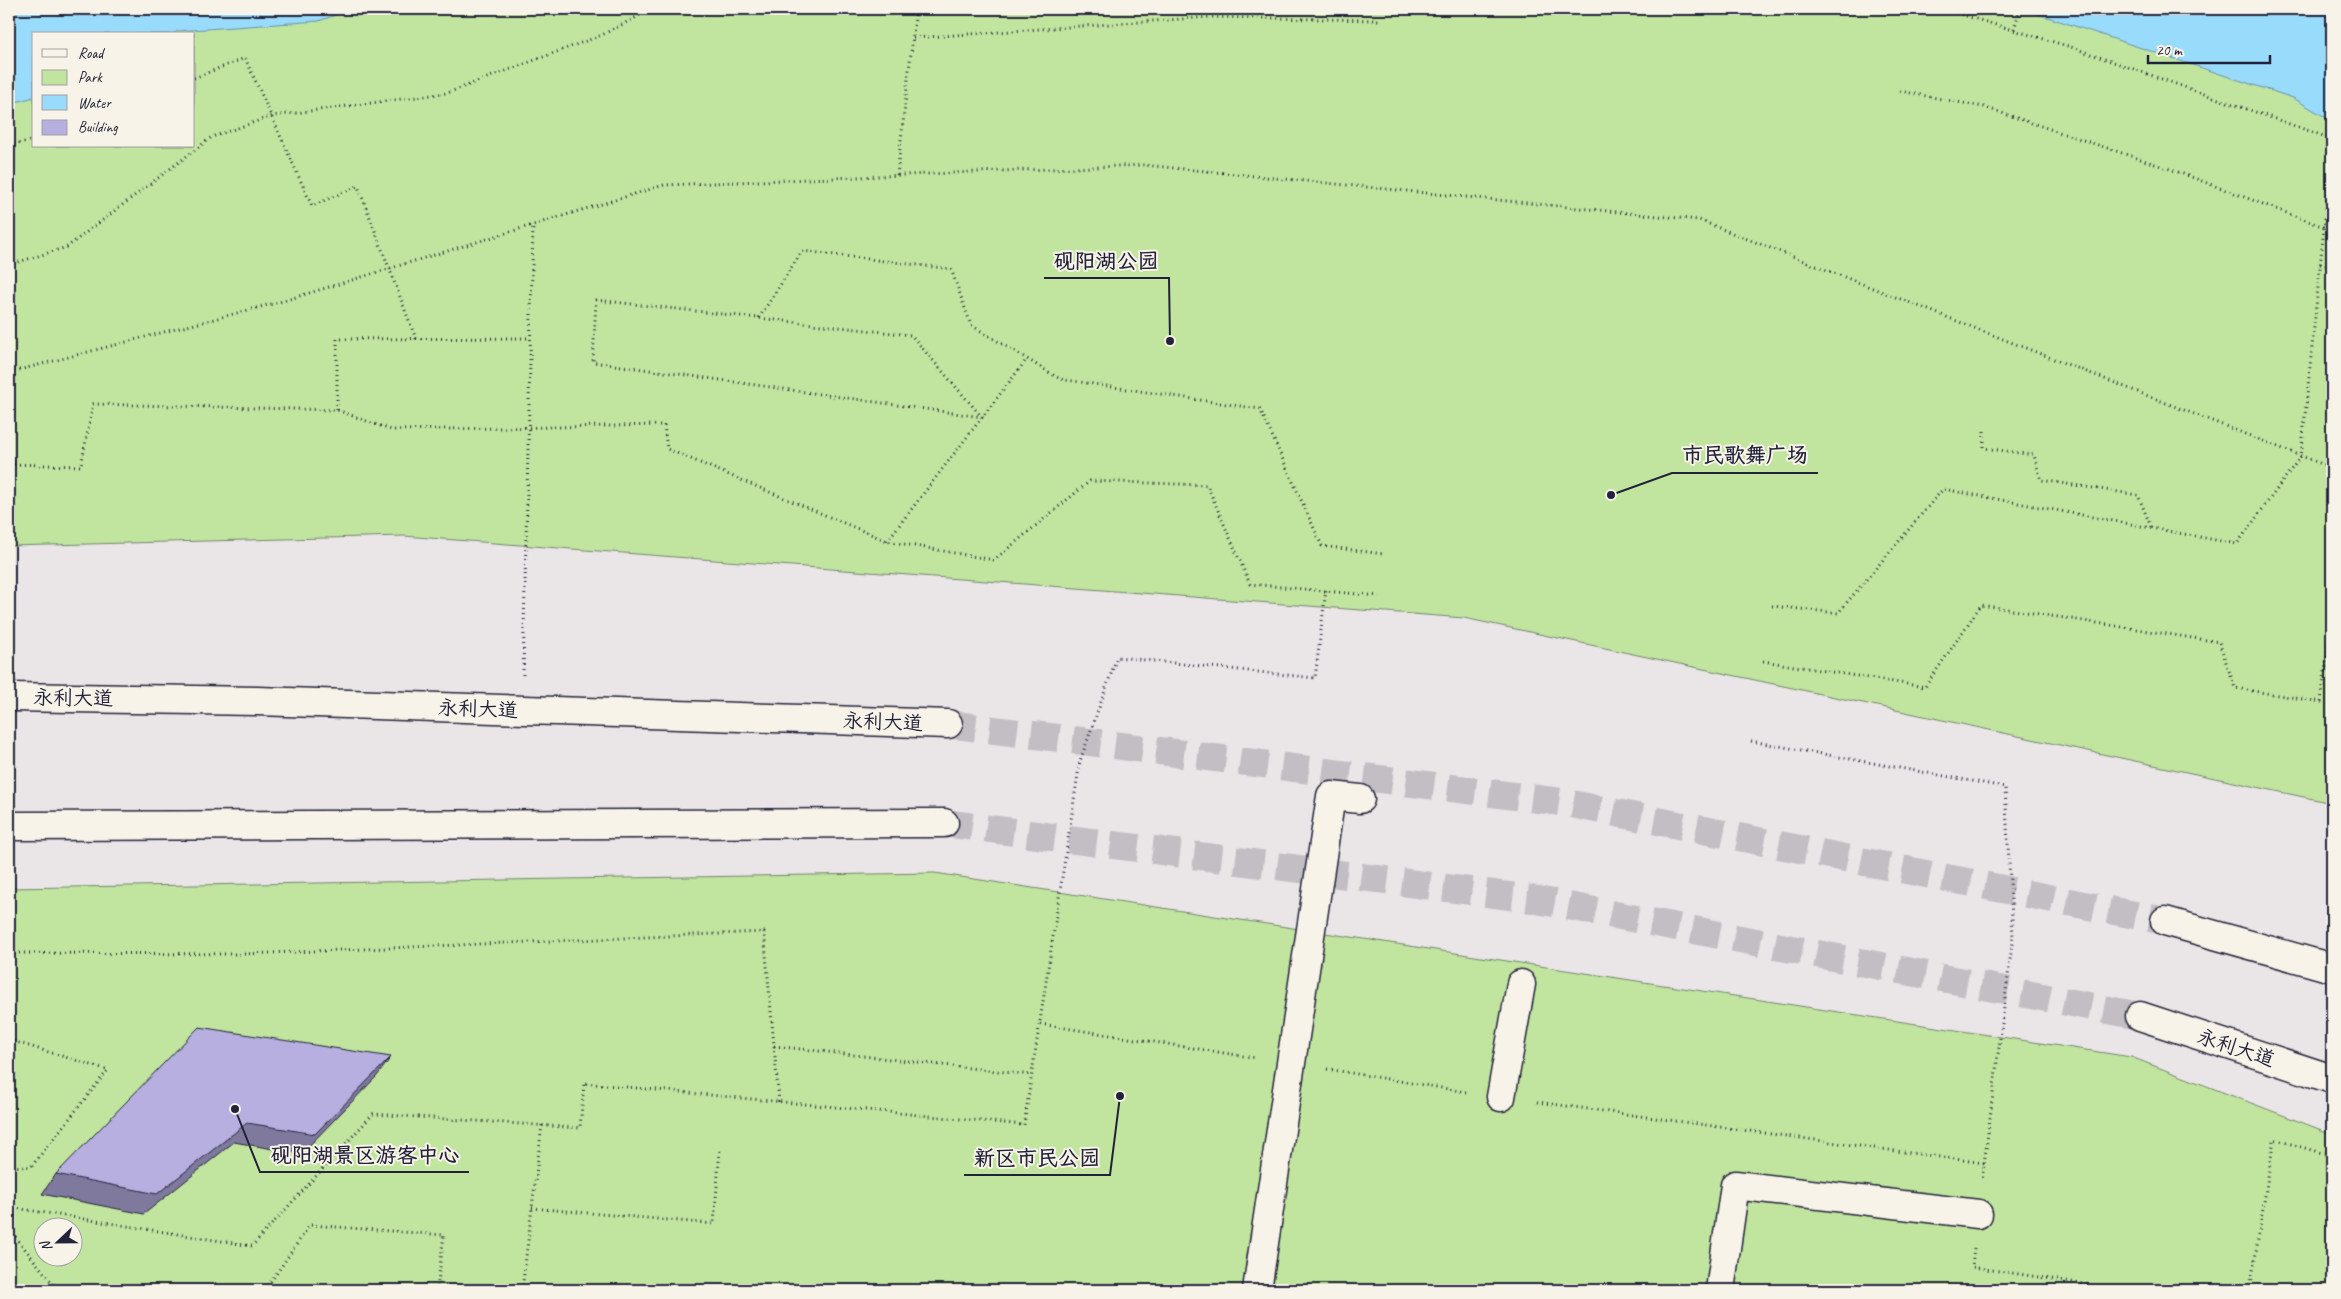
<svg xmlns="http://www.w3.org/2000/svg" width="2341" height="1299" font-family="Caveat,'LXGW WenKai TC',sans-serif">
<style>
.green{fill:#c1e59f;stroke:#72846d;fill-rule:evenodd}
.water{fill:#99dbfb;stroke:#6991ae}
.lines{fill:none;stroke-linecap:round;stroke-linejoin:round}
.primary-tunnel{stroke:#c2bec4;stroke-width:28;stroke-dasharray:28 14;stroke-linecap:butt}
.street-casing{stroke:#22223b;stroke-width:31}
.primary-casing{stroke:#22223b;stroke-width:31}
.path{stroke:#22223b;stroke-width:3;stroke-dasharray:1 4;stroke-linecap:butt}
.street{stroke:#f7f3e8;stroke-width:28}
.primary{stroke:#f7f3e8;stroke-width:28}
.shaded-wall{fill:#7f7a9d;stroke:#22223b}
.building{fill:#b6afe0;stroke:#22223b}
.labels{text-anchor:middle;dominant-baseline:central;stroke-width:4;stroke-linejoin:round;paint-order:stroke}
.street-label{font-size:20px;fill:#22223b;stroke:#f7f3e8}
.leader{fill:none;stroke:#22223b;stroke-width:2}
.callout-dot{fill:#22223b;stroke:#f7f3e8;stroke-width:2}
.callout-label{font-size:21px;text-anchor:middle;font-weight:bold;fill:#22223b;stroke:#f7f3e8;stroke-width:4;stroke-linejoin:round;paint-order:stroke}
</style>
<rect width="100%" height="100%" fill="#eae5e6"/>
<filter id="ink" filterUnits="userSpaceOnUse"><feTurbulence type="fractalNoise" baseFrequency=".02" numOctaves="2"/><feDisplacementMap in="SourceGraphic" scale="10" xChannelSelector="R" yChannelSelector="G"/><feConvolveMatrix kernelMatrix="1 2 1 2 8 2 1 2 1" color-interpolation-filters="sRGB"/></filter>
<g filter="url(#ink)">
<g class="green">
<path d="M9,9H2332V803L1464,618L404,536L9,546ZM34,34H194V146H34Z"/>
<path d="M935,873L2131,1057L2332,1134V1290H9V888ZM42,1226H72V1256H42Z"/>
</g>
<g class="water">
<polygon points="9,9 352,9 319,21 178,31 172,34 34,34 34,97 9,104"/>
<polygon points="2023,9 2332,9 2332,121 2293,98"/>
</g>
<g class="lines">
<g class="primary-tunnel">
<polyline points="948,724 1561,802 2165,921"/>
<polyline points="944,823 1532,899 2140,1016"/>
</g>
<defs>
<g id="street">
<polyline points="1501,1097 1521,984"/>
<polyline points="1257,1290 1331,796 1360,799"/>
<polyline points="1720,1290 1735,1185 1978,1214"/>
</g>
<g id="primary">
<polyline points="9,697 257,701 948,724"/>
<polyline points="9,826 944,823"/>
<polyline points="2165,921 2332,968"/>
<polyline points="2140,1016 2332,1079"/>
</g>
</defs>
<use href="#street" class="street-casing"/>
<use href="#primary" class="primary-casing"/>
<g class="path">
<polyline points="1942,9 2071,47 2332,139"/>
<polyline points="2014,29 2020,9"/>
<polyline points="913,38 1210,17 1379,20"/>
<polyline points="194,78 245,58 312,206 358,186 416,339"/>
<polyline points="1900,91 1984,107 2170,169 2324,227"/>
<polyline points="9,146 34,140"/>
<polyline points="897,175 916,9"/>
<polyline points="2320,264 2332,266"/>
<polyline points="9,265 67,247 212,137 272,116 447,93 602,35 652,9"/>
<polygon points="596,300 911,335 982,417 593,362"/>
<polyline points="759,318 802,251 951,269 971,325 1060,379 1260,409 1322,546 1384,554"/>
<polyline points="9,370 19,370 283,301 664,185 1144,165 1699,220 2332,468"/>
<polyline points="337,410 337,339 530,338"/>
<polyline points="1984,431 1984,448 2034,455 2041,480 2138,495 2151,527"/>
<polyline points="9,464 81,466 93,404 337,410 391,430 664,425 667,449 887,541 994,560 1090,481 1207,485 1250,584 1379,596"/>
<polyline points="887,541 1027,359"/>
<polyline points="1772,606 1838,613 1943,489 2237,544 2301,456 2332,148"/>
<polyline points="1763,661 1925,687 1981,605 2219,642 2235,688 2321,702 2332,619"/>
<polyline points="523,675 533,225"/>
<polyline points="1751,741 2005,787 2013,937 1982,1180"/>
<polyline points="9,953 246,954 764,932 779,1102"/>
<polyline points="1040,1024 1256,1058"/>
<polyline points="9,1040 108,1070 31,1167 9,1166"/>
<polyline points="774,1046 1032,1075"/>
<polyline points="1327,1069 1466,1092"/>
<polyline points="1537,1102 1984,1163"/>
<polyline points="9,1207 252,1246 373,1114 580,1128 584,1083 1024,1125 1080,761 1117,657 1315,678 1326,590"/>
<polyline points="532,1208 714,1224 720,1149"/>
<polyline points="9,1229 58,1290"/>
<polyline points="1974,1248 1972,1267 2125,1290"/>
<polyline points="265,1290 310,1225 444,1235 437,1290"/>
<polyline points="522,1290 542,1125"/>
<polyline points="2250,1290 2274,1139 2332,1156"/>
</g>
<use href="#street" class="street"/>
<use href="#primary" class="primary"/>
</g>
<polygon class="shaded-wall" points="391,1057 377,1076 301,1154 234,1142 144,1214 42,1194 56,1174"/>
<polygon class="building" points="199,1027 391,1057 315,1134 247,1123 157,1194 56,1174"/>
</g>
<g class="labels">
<g class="street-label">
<text transform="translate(73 698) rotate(1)">永利大道</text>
<text transform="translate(478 709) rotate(2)">永利大道</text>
<text transform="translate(883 722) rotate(2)">永利大道</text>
<text transform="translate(2236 1048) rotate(18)">永利大道</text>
</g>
</g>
<path class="leader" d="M1170 341L1169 278H1044M1611 495L1672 473H1818M235 1109L260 1172H469M1120 1096L1110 1175H964"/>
<g class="callout-dot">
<circle cx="1170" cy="341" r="5"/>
<circle cx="1611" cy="495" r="5"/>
<circle cx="235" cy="1109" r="5"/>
<circle cx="1120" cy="1096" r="5"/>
</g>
<g class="callout-label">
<text x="1106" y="268">砚阳湖公园</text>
<text x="1745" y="462">市民歌舞广场</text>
<text x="365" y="1162">砚阳湖景区游客中心</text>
<text x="1037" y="1165">新区市民公园</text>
</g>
<rect width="2341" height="1299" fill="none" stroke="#f7f3e8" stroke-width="30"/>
<rect x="15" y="15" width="2311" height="1269" fill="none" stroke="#22223b" stroke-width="2" filter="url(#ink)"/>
<rect x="32" y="32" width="162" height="115" fill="#f7f3e8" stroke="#a29fa3"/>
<rect x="42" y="49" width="25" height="8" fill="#f7f3e8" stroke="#a29fa3"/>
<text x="78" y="58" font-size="15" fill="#22223b">Road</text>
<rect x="42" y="70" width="25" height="15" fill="#c1e59f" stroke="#a29fa3"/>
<text x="78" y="82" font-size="15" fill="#22223b">Park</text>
<rect x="42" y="95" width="25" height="15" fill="#99dbfb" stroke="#a29fa3"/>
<text x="78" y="108" font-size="15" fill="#22223b">Water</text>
<rect x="42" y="120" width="25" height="15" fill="#b6afe0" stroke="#a29fa3"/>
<text x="78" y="132" font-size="15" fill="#22223b">Building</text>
<g transform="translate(58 1242) rotate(248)"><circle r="24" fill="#f7f3e8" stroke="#a29fa3"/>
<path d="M0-4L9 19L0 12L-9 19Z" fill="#22223b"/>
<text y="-8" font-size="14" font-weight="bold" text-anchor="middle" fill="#22223b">N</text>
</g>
<path d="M2148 55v8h122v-8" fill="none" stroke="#22223b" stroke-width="2.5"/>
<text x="2156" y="55" font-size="15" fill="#22223b" stroke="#f7f3e8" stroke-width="4" paint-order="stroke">20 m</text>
</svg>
